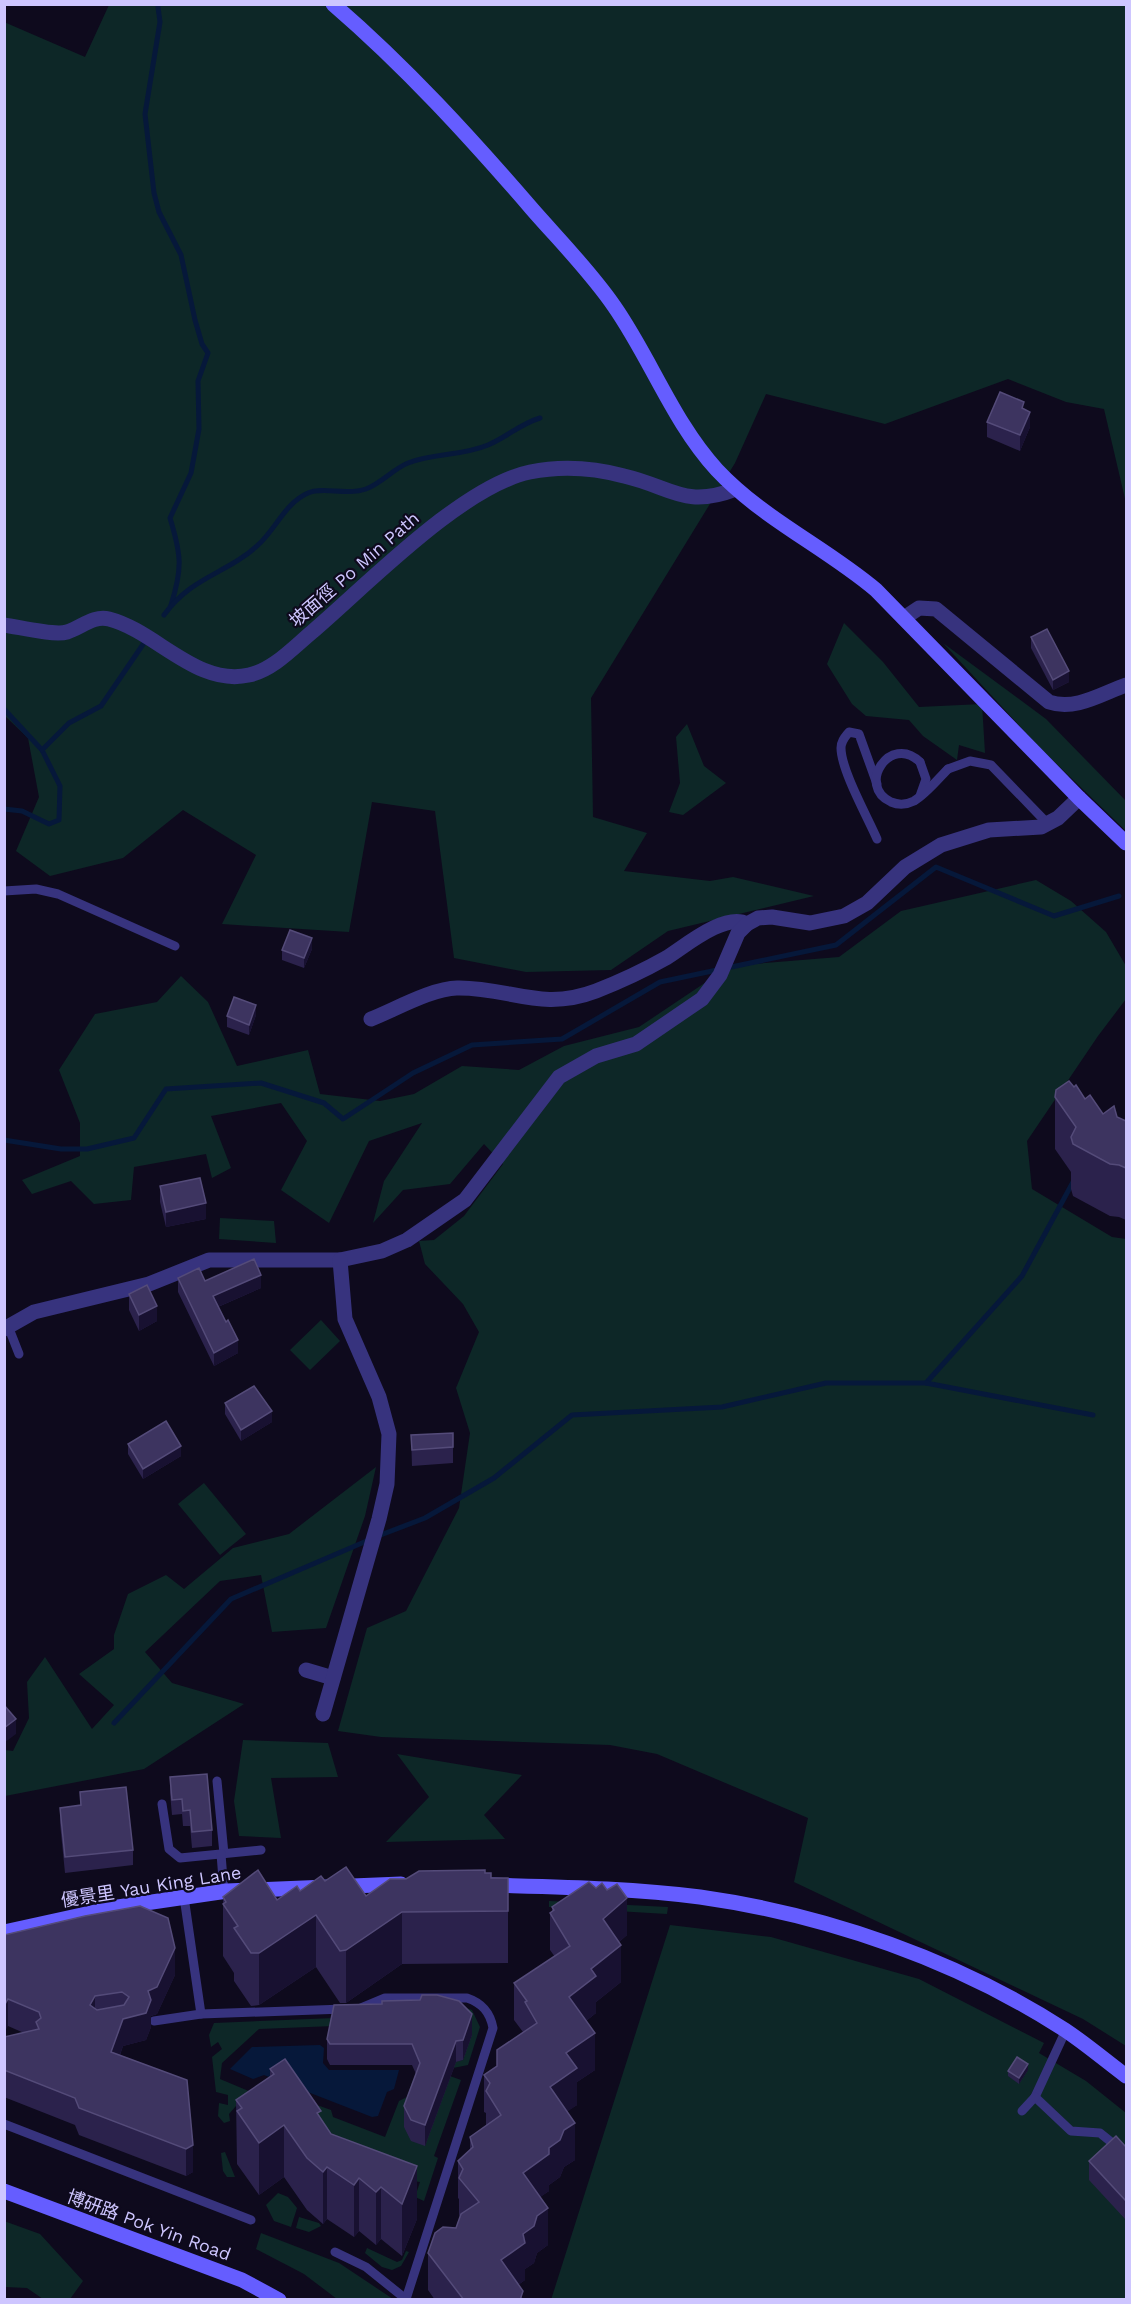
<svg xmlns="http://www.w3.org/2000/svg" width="1131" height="2304" font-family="'Work Sans','Noto Sans TC',sans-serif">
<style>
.green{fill:#0d2727}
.water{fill:#06183a}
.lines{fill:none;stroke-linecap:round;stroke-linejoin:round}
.stream{stroke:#06183a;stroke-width:5}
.lane{stroke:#37337e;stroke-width:9}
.street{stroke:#37337e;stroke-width:15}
.secondary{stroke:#655dff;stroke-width:15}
.lane-bridge{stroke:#37337e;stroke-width:9}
.wall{fill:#2b224c}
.shaded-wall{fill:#181131}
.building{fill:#3d3460;stroke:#544b79;stroke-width:1.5;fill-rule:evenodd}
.labels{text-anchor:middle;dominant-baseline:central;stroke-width:4.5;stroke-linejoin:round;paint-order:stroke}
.street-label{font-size:18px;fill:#cec6ff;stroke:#0e0a1d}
</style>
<rect width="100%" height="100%" fill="#0e0a1d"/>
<g class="green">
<polygon points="109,5 1126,5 1126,503 1104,409 1066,402 1008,379 885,424 766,394 735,463 591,698 593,817 647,833 624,871 710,881 733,877 814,896 668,931 611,970 526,972 454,958 435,811 372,802 349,932 222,924 256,855 183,810 123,858 50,876 16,851 39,797 28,738 5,716 4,22 85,57"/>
<polygon points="844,623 883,662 919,707 982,704 985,753 959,745 957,760 923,736 909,720 866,716 852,704 827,664"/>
<polygon points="943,643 1046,719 1126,801 1126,831 1038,746"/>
<polygon points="687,724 704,766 726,783 683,815 669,812 680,783 676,737"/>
<polygon points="1036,880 1071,901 1106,932 1126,966 1126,999 1098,1036 1027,1141 1032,1189 1112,1237 1126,1239 1126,2046 1083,2019 794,1882 808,1818 657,1754 610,1745 381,1737 338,1731 367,1628 406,1611 459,1508 470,1433 456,1388 479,1332 463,1304 425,1264 419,1241 434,1240 464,1216 503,1164 484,1144 450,1184 403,1190 373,1223 384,1181 422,1123 369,1141 329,1223 281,1190 307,1141 281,1103 211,1116 231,1168 212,1178 206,1154 134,1167 131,1200 94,1204 71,1181 32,1194 22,1180 80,1156 80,1123 59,1070 95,1014 157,1002 181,976 208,1002 237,1066 308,1050 320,1094 380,1101 414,1094 462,1066 519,1070 564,1046 639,1027 730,966 839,957 901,911"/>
<polygon points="220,1218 274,1221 276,1243 219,1239"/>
<polygon points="321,1320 340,1341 310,1370 290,1350"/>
<polygon points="376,1467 365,1516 326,1628 272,1632 261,1575 220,1581 145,1652 172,1683 244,1704 144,1769 5,1796 5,1750 13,1751 29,1718 27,1682 45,1657 92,1729 114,1705 79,1674 114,1649 114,1635 128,1594 166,1575 184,1589 233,1548 289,1534"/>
<polygon points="204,1483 246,1534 220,1555 178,1504"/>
<polygon points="243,1740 328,1743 338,1777 271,1778 281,1838 239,1836 234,1801"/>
<polygon points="397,1754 522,1775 484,1815 505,1839 386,1842 429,1797"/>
<polygon points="549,1901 668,1907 667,1914 549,1907"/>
<polygon points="670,1925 771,1937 919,1979 1044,2043 1039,2053 1086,2081 1126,2113 1126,2299 551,2300"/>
<polygon points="460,2006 472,2010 480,2027 468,2065 453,2068 455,2062 463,2060 334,2026 259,2029 222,2063 220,2079 251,2092 242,2109 236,2106 229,2114 230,2121 224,2123 218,2116 219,2103 228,2105 228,2095 216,2092 212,2057 222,2049 218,2042 211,2047 209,2035 214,2023 359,2017"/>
<polygon points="450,2076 461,2080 434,2156 438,2158 424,2201 415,2197 420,2182 400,2179 385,2186 307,2113 317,2105 331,2110 333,2117 385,2137 399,2101 407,2097 413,2080 420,2083"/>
<polygon points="225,2152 235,2177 227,2177 223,2171 221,2153"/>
<polygon points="278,2193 288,2197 297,2208 291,2227 274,2221 266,2205"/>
<polygon points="299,2217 319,2223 321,2226 309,2232 296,2228"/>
<polygon points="4,2221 40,2234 83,2281 70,2299 43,2299 27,2288 5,2287"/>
<polygon points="261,2233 339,2263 393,2299 337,2299 304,2274 256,2249"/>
<polygon points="367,2248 397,2262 402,2260 406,2251 409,2252 401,2266 392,2270 382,2267 365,2253"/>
</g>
<polygon class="water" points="320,2045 324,2048 323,2063 329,2070 399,2070 394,2089 387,2092 378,2116 372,2117 264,2075 253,2079 230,2069 252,2047"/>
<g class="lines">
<g class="stream">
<path d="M158,7L160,22L145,114L154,193L159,212L181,255L195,320L202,344L208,353L198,381L199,429L191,473L170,518C181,554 183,568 171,605"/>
<path d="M164,615C192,576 227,574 258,545C276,529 285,503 308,493C323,486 346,496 366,489C382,483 393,469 408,463C434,453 462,456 488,445C507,437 520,424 540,418"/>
<polyline points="4,709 42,750 60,786 59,820 49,824 22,811 4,809"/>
<polyline points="42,750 69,723 101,706 146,640"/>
<polyline points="4,1140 61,1149 87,1149 134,1138 166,1089 261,1083 324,1103 343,1119 413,1073 472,1045 562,1039 660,982 836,945 936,867 1054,916 1119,896"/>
<polyline points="926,1383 1022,1276 1073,1182"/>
<polyline points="378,1536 425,1518 494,1478 572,1415 722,1407 826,1383 926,1383 1093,1415"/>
<polyline points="114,1723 231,1599 369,1540"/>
</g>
<g class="lane">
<polyline points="948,769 970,761 991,765 1047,823"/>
<path d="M877,784L859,734L849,732C845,737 841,741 841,748C841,770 868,818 877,839"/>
<polyline points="920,796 926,779 920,762"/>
<polyline points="4,891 36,889 58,894 175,946"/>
<polyline points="8,1326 19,1354"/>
<polyline points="217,1781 224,1854"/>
<polyline points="162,1804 169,1849 180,1858 261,1850"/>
<polyline points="221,1854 224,1892"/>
<polyline points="184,1897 201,2014"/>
<path d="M361,2008L385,1998H467C482,2003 490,2012 493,2028L406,2299"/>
<polyline points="154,2021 201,2014 344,2009"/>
<polyline points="1066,2030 1035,2097 1071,2131 1100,2133 1126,2154"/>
<polyline points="1022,2111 1035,2097"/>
<polyline points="4,2124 251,2220"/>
<polyline points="335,2252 366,2267 407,2300"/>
</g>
<g class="street">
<path d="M904,618L919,608L936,609L1049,702C1075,711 1101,694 1126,685"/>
<path d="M4,625C19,627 54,636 67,632C81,628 93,615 109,619C156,631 197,687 249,675C273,670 294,647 312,632C366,586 462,486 530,472C560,466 594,468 624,476C672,487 684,509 736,489"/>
<path d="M371,1019C394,1010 433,988 457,988C509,987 541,1012 596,991C619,982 643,971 666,958C684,947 725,912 747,924"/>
<polyline points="4,1329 34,1312 149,1284 209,1260 340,1260 382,1251 407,1240 465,1200 559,1077 596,1056 636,1044 702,999 720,975 738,933 747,924 758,918 772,917 810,923 844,916 867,903 905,867 941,845 989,830 1041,827 1058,818 1079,798"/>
<polyline points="306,1670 333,1678"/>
<polyline points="323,1714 379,1519 387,1484 389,1434 379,1397 345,1319 340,1260"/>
</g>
<g class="secondary">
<path d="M333,4C406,67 469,136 532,209C559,240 590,271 614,306C651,359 673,422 717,470C763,519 825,547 876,590L1079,798L1126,843"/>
<path d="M488,1885C558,1887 631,1888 700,1897C827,1915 957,1960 1065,2030C1086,2044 1106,2061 1126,2076"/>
<polyline points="4,1932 118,1907 227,1891 401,1884"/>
<polyline points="4,2191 242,2280 279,2300"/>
</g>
<path class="lane-bridge" d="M920,762C890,733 856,786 891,802C898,805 906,805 914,801C926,794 938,779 948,769"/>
</g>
<g class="wall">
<polygon points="1024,409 1030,427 1020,451 987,437 987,422"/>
<polygon points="1031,637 1069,682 1053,690 1031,648"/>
<polygon points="312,949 304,968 282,960 282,950"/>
<polygon points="256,1015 249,1035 227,1027 227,1016"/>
<polygon points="1074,1087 1085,1099 1103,1114 1117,1117 1126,1121 1126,1220 1119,1217 1110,1216 1073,1196 1071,1189 1071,1172 1055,1149 1055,1097"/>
<polygon points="160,1186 206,1219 166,1227 160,1202"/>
<polygon points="178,1278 205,1281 261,1288 218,1307 238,1353 214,1366 178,1292"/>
<polygon points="129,1294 157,1321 139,1331 129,1310"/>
<polygon points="225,1403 272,1422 241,1441 225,1414"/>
<polygon points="411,1435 453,1447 453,1463 412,1466"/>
<polygon points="128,1444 181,1456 143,1479 128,1454"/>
<polygon points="170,1777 212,1830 212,1846 192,1848 190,1826 183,1826 182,1814 172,1815 170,1793"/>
<polygon points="80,1792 133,1850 133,1865 65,1873 60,1823 60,1808 80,1805"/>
<polygon points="485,1873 491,1878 508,1878 508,1963 402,1964 346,2003 340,2003 316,1967 259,2005 251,2006 234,1981 234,1973 223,1956 223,1897 277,1900 325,1881 366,1896 406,1879"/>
<polygon points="596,1888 627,1935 619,1942 621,1982 596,2002 596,2013 586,2021 595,2070 577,2082 577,2105 567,2111 575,2160 564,2167 560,2177 549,2185 549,2191 540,2197 548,2245 537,2253 534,2263 525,2269 525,2280 518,2285 523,2300 435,2300 428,2290 428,2253 456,2228 460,2216 459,2215 459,2199 458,2198 458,2161 470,2150 470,2137 486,2126 486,2113 484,2112 484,2075 497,2066 523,2032 514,2020 514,1983 555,1957 550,1950 550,1913 552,1912 552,1907"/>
<polygon points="4,1935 175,1975 157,2014 151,2016 151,2027 146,2040 123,2046 120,2055 187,2080 193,2172 186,2176 79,2135 75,2125 4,2097 4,2037 24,2033 8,2026"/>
<polygon points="420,2000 472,2035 463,2060 456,2062 425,2146 411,2141 404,2127 404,2106 416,2074 412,2065 330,2065 327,2059 327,2039 382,2004"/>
<polygon points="270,2069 321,2119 331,2134 417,2219 402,2256 381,2239 376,2245 359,2231 354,2237 327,2219 323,2224 307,2210 284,2177 259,2195 237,2164 236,2100 270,2077"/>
<polygon points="1028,2070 1019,2084 1008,2076 1008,2071"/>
<polygon points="1126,2147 1126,2220 1089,2180 1089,2161"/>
</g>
<g class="shaded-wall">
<polygon points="1030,412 1030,427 1020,451 1020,435"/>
<polygon points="1069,671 1069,682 1053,690 1053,680"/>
<polygon points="312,938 312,949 304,968 304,958"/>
<polygon points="256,1005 256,1015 249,1035 249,1025"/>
<polygon points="206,1203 206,1219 166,1227 166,1212"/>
<polygon points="261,1275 261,1288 213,1309 213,1296"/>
<polygon points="157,1306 157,1321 139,1331 139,1315"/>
<polygon points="238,1340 238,1353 214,1366 214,1353"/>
<polygon points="272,1411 272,1422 241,1441 241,1430"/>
<polygon points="181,1446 181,1456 143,1479 143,1469"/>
<polygon points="16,1719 16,1734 4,1743 4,1728"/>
<polygon points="627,1898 627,1935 603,1956 603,1919"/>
<polygon points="402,1912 402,1964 346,2003 346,1950"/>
<polygon points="316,1915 316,1967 259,2005 259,1953"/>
<polygon points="621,1945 621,1982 596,2002 596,2013 569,2034 569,1997 591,1969"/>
<polygon points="175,1948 175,1975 157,2014 151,2016 151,2027 146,2040 123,2046 111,2079 111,2052 123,2019 148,1991"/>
<polygon points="95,1996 95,2024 90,2005"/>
<polygon points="8,1999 8,2026 4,2033 4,2006"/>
<polygon points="472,2014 472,2035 463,2060 463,2040"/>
<polygon points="595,2033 595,2070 577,2082 577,2105 550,2124 550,2087 566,2053"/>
<polygon points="456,2041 456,2062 425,2146 425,2125"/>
<polygon points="1028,2064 1028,2070 1019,2084 1019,2078"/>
<polygon points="575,2123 575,2160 564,2167 560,2177 549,2185 549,2191 523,2209 523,2173 549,2148 564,2130"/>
<polygon points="284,2125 284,2177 259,2195 259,2143"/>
<polygon points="193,2145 193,2172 186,2176 186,2149"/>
<polygon points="417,2166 417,2219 402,2256 402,2204"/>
<polygon points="327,2167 327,2219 323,2224 323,2172"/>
<polygon points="359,2178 359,2231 354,2237 354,2185"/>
<polygon points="381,2187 381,2239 376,2245 376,2192"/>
<polygon points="548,2208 548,2245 537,2253 534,2263 525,2269 525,2280 501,2297 501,2260 537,2216"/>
</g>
<g class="building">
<polygon points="1000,392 1024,402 1022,408 1030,412 1020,435 987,422"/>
<polygon points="1047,629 1069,671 1053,680 1031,637"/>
<polygon points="290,930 312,938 304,958 282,950"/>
<polygon points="234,997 256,1005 249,1025 227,1016"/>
<polygon points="1069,1081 1074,1087 1076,1085 1085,1099 1090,1095 1103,1114 1114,1106 1117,1117 1126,1121 1126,1168 1119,1165 1110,1164 1073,1144 1071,1137 1076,1127 1055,1097 1056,1090"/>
<polygon points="200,1178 206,1203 166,1212 160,1186"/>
<polygon points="254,1259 261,1275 213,1296 226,1322 228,1320 238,1340 214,1353 178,1278 199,1268 205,1281"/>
<polygon points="147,1285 157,1306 139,1315 129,1294"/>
<polygon points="254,1386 272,1411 241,1430 225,1403"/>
<polygon points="166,1421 181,1446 143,1469 128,1444"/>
<polygon points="453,1433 453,1447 412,1450 411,1435"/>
<polygon points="4,1705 16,1719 4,1728"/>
<polygon points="207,1774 212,1830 192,1832 190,1810 183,1811 182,1799 172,1800 170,1777"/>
<polygon points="126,1787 133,1850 65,1857 60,1808 81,1805 80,1792"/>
<polygon points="346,1867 366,1896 390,1879 406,1879 419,1871 485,1870 485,1873 491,1873 491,1878 508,1878 508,1911 402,1912 346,1950 340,1951 316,1915 259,1953 251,1953 234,1928 238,1926 223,1904 226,1902 223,1897 258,1870 277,1900 297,1886 300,1891 321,1876 325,1881"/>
<polygon points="589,1882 596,1888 602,1883 607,1890 617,1884 627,1898 603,1919 621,1945 591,1969 596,1976 569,1997 595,2033 566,2053 577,2068 550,2087 575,2123 564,2130 560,2140 549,2148 549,2154 523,2173 548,2208 537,2216 534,2226 523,2234 525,2243 501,2260 523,2291 520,2300 464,2300 428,2253 435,2233 443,2227 456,2228 461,2214 479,2202 459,2178 463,2169 458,2161 473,2147 470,2137 501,2115 486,2091 490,2083 484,2075 497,2066 497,2050 537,2023 525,2002 527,2001 514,1983 570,1946 550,1913 554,1910 552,1907"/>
<path d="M140,1906L168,1918L175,1948L157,1987L148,1991L151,2000L146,2013L123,2019L111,2052L187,2080L193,2145L186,2149L79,2108L75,2098L4,2070V2037L39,2029L36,2022L41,2018L39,2012L8,1999L4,2006V1935L85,1916ZM122,1992L129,1997L124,2005L97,2010L90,2005L95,1996Z"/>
<polygon points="422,1995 437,1995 459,2001 472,2014 463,2040 456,2041 425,2125 411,2120 404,2106 420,2063 412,2044 330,2044 327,2039 334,2005 382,2004 382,2001 420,2000"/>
<polygon points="1017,2057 1028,2064 1019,2078 1008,2071"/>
<polygon points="285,2059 321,2111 317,2113 331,2134 417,2166 402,2204 381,2187 376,2192 359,2178 354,2185 327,2167 323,2172 307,2158 284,2125 259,2143 237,2111 242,2108 236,2100 274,2074 270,2069"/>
<polygon points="1116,2136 1126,2147 1126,2201 1089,2161"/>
</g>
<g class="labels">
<g class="street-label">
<text transform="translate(354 569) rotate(-41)">坡面徑 Po Min Path</text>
<text transform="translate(151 1886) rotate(-9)">優景里 Yau King Lane</text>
<text transform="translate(149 2225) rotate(20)">博研路 Pok Yin Road</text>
</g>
</g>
<rect width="1131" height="2304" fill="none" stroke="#cec6ff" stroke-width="12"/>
</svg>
